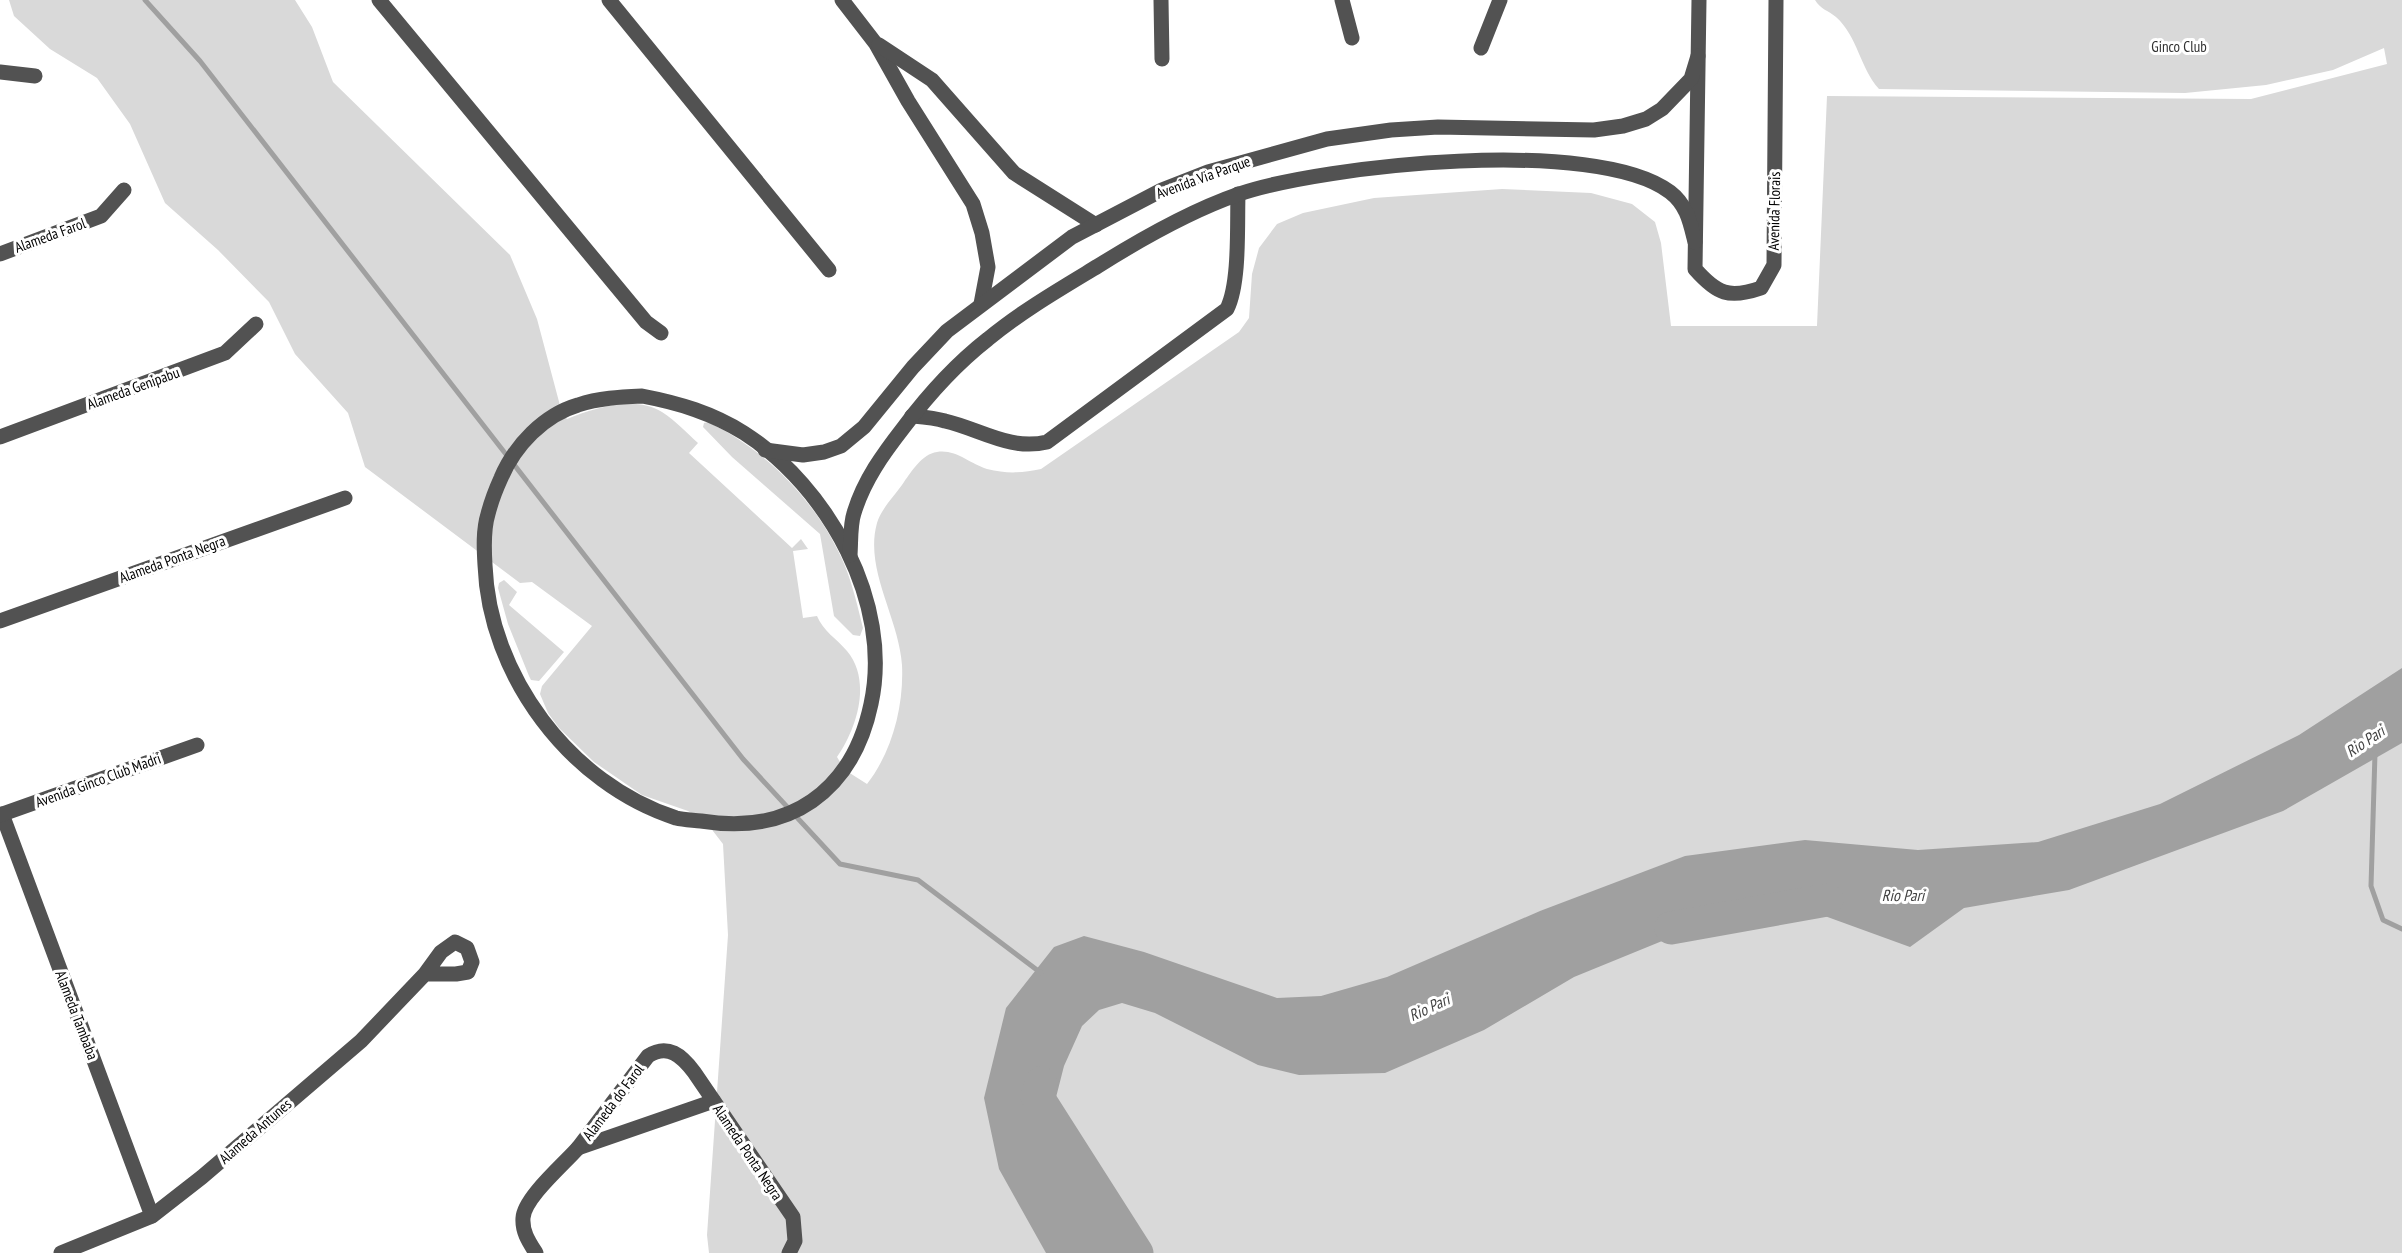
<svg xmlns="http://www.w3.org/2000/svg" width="2402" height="1253" font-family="'PT Sans Narrow',sans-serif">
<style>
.green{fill:#d9d9d9}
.water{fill:#a0a0a0}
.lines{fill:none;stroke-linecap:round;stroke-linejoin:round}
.stream{stroke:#a0a0a0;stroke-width:5}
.river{stroke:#a0a0a0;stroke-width:33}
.minor{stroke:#525252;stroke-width:15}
.labels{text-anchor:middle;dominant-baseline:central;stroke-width:6;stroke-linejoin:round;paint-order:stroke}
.park-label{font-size:15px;fill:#303030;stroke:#fff}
.street-label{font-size:15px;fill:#000;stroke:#fff}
.water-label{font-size:16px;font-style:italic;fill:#414141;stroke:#fff}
</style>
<rect width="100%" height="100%" fill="#fff"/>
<g class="green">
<path d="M9,0H295L312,27L333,82L510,255L537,319L562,413L567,419C594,408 635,395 662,412C676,421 687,433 698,443L689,453L792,548L801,539L808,549L793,551L803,618L817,616C823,631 837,639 847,651C872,681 857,728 837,757L845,770L867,784C892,752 904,706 902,665C899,618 864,569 877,523C881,509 896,494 904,482C912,471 922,454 937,452C956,449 970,464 987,469C1007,474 1022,473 1041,469L1239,332L1249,318L1252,274L1259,248L1277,224L1303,213L1374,198L1502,189L1591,193L1632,204L1655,222L1661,243L1671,326H1817L1827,96L2251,99L2387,64L2384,48L2333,70L2266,85L2185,93L1879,89C1860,68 1858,37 1836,17C1829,11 1820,9 1815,0H2402V1253H709L707,1235L728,935L723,844L706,822L688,811L642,795L594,762L559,728L548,713L540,694L542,686L592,626L532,582L520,583L365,467L348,413L295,354L269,302L218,250L165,203L130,124L97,78L50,49L14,16Z"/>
<path d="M708,422C768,451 819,504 845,566C853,586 858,608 863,628L860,636L853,635L834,616L820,534L732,457L703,427L704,423Z"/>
<polygon points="504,580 517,592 509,605 564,652 539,681 531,680 529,676 508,624 498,588 499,583"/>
</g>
<polygon class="water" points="2402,668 2402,743 2283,811 2069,890 1964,908 1910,947 1822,915 1765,905 1716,919 1574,977 1484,1030 1385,1073 1299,1075 1258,1065 1155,1013 1122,1003 1099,1010 1082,1026 1064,1066 1052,1113 1061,1150 1084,1185 1139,1253 1046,1253 999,1169 984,1098 1006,1008 1054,947 1084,936 1144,952 1277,998 1321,996 1387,977 1540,911 1685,856 1805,840 1918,850 2038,842 2160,804 2299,735"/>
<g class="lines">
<g class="stream">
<polyline points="145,0 200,61 743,759 840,864 918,880 1041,973"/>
<polyline points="2375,753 2371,886 2383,920 2402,929"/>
</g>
<g class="river">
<polyline points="1671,928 1827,900"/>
<polyline points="1041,1083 1037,1096 1137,1253"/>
</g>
<g class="minor">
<polyline points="379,0 646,322 661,333"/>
<polyline points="609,0 829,270"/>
<polyline points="842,0 876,44 908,101 973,204 982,233 988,267 981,304"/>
<polyline points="1161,0 1162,59"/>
<polyline points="1342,0 1352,38"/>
<path d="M1699,0L1695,269C1717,294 1729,299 1761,288L1774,265L1776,0"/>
<polyline points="879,45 932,80 1014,173 1096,225"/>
<polyline points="1481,48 1500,0"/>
<polyline points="0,72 35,76"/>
<polyline points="0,254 101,216 124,190"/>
<path d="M642,396C679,403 712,413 744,433C828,487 893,603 871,704C863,742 845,778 812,801C779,824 739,827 701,821C693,820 684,820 676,818C570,784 489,675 485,565C484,549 483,530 488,514C491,502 496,489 501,478C515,445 544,415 578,405C599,398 620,397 642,396Z"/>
<path d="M912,416C923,417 935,418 945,421C980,429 1010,451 1047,442L1227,309C1240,283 1237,225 1238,194"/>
<polyline points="0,437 225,353 256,324"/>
<polyline points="765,450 803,455 824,452 841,446 864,427 913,367 947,331 1072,237 1162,190 1208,172 1327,139 1391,130 1438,127 1594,130 1623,126 1646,119 1662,109 1691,79 1698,56"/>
<path d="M850,555C851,541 850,525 854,513C864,480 883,454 904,427C928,395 956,364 988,339C1022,311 1060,289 1098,266C1141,239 1190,211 1239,194C1325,165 1596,136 1670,192C1687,205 1690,222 1695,242"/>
<polyline points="0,621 345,498"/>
<polyline points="2,814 152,1216"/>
<polyline points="0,815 197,745"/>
<path d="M714,1101L578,1148L648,1056C668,1043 682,1056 694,1072L793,1217L795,1241L789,1253"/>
<polyline points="61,1253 152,1216 202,1177 361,1041 425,974 441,952 455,942 467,948 472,962 468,972 456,974 425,974"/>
<path d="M536,1253C529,1242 522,1232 523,1218C524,1198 564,1164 578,1148"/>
</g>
</g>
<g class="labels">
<g class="park-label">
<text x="2179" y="46">Ginco Club</text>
</g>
<g class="street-label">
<text transform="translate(1203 177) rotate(-20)">Avenida Via Parque</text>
<text transform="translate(1774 211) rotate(-89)">Avenida Florais</text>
<text transform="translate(50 235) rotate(-20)">Alameda Farol</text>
<text transform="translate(133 388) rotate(-20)">Alameda Genipabu</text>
<text transform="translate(172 559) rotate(-20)">Alameda Ponta Negra</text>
<text transform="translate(98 780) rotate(-20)">Avenida Ginco Club Madri</text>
<text transform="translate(77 1015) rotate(69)">Alameda Tambaba</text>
<text transform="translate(613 1102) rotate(-53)">Alameda do Farol</text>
<text transform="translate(255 1131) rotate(-41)">Alameda Antunes</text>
<text transform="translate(748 1152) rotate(56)">Alameda Ponta Negra</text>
</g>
<g class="water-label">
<text transform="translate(2365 741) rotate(-34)">Rio Pari</text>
<text x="1903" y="895">Rio Pari</text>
<text transform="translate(1429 1007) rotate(-25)">Rio Pari</text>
</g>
</g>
</svg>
